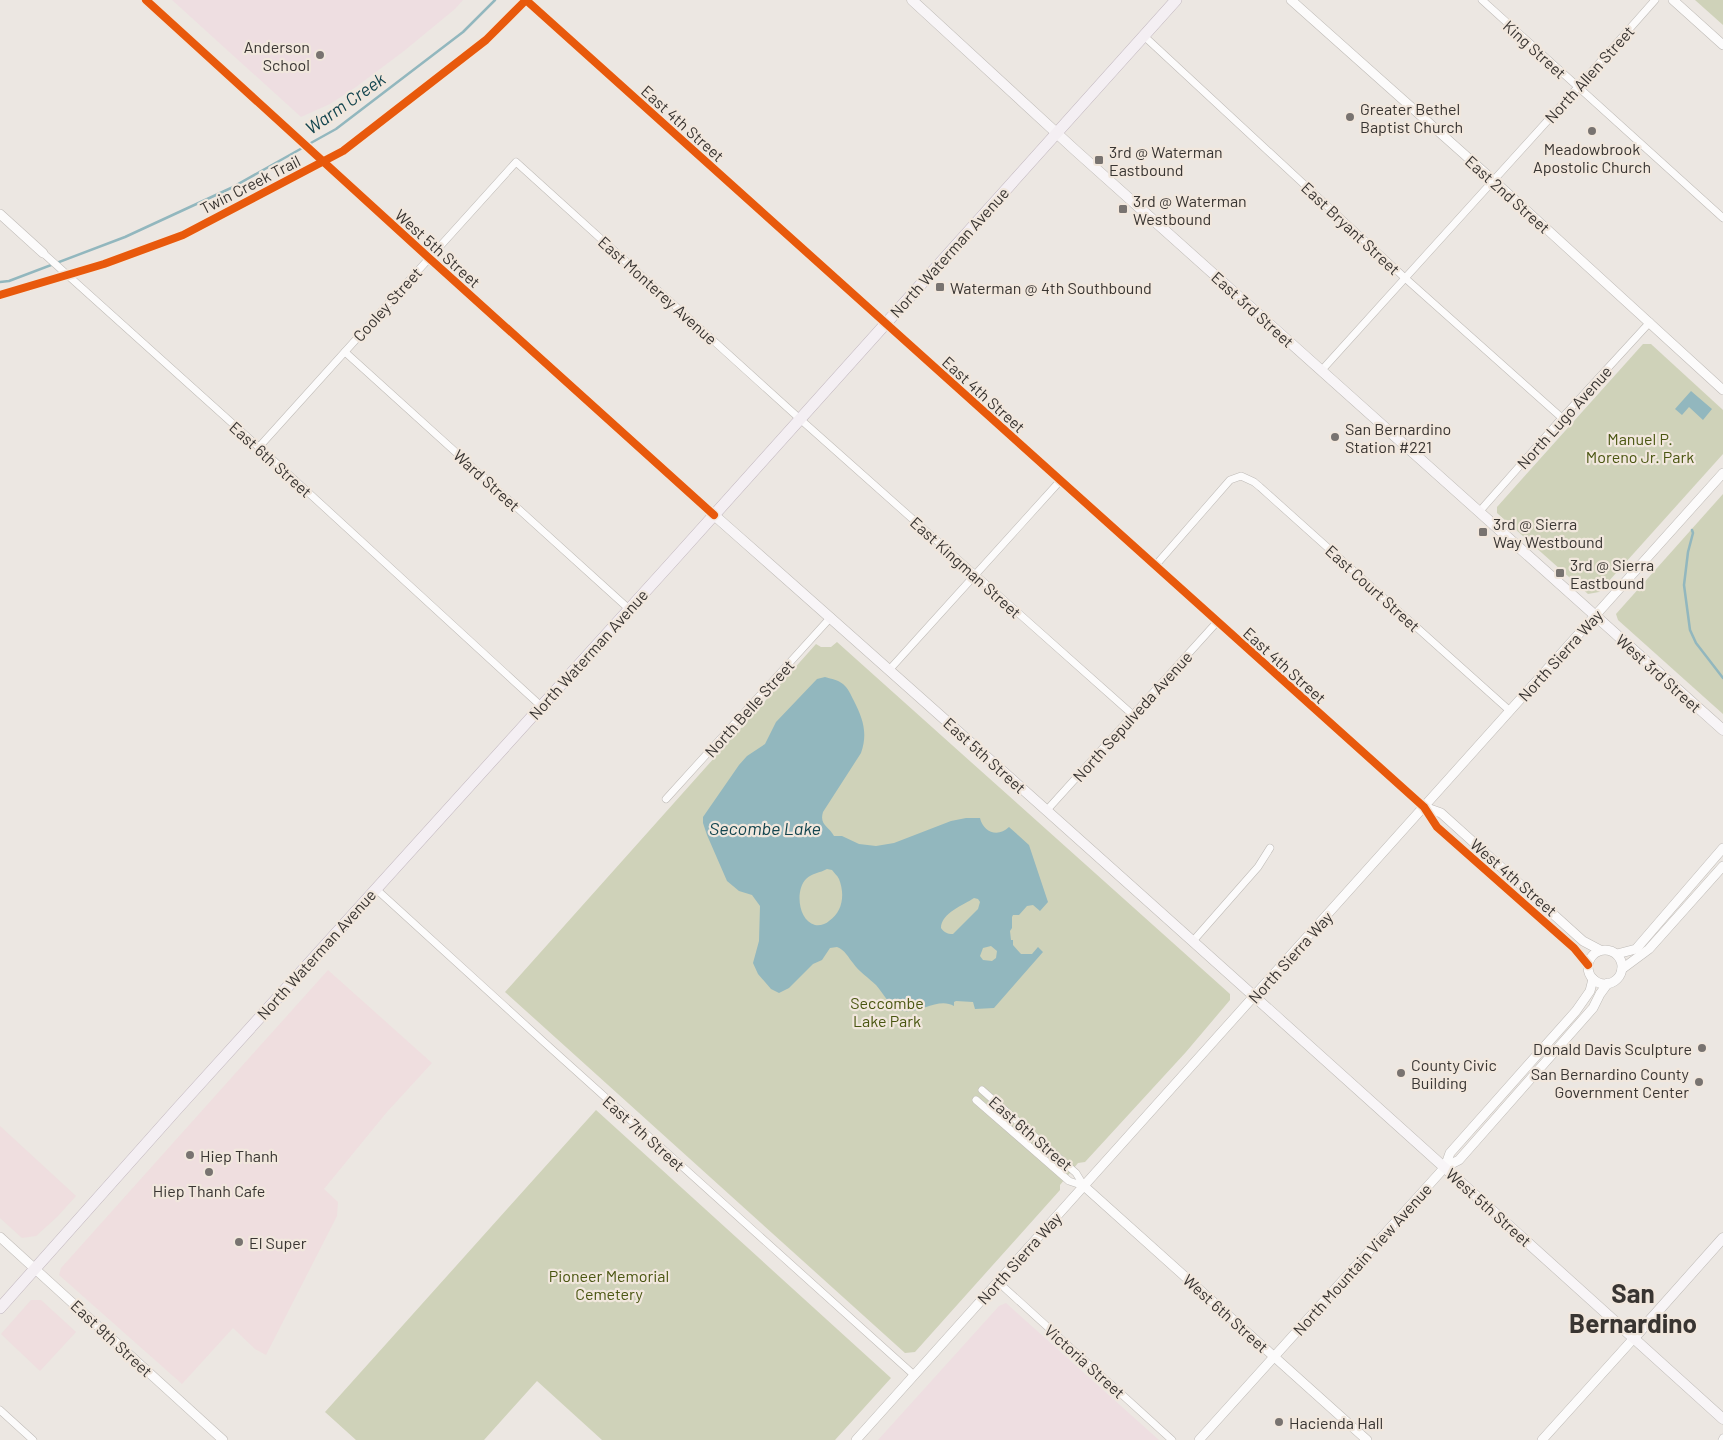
<svg xmlns="http://www.w3.org/2000/svg" width="1723" height="1440" font-family="Barlow,sans-serif">
<style>
.commercial{fill:#efdedf}
.education{fill:#eedee1}
.green{fill:#cfd2b9}
.water{fill:#92b7be;fill-rule:evenodd}
.lines{fill:none;stroke-linecap:round;stroke-linejoin:round}
.stream{stroke:#92b7be;stroke-width:2.5}
.minor-casing{stroke:#bfbbb7;stroke-width:8}
.tertiary-casing{stroke:#bfbbb7;stroke-width:10}
.secondary-casing{stroke:#bfbbb7;stroke-width:11}
.primary-casing{stroke:#c1b6be;stroke-width:12}
.minor{stroke:#fcfbfb;stroke-width:7}
.tertiary{stroke:#fcfbfb;stroke-width:9}
.secondary{stroke:#f8f5f7;stroke-width:10}
.primary{stroke:#f4eff3;stroke-width:11}
.cycleway-casing{stroke:#f1e7dd;stroke-width:11}
.cycleway{stroke:#e8590c;stroke-width:8}
.poi-dot{fill:#787370;stroke:#f1e7dd;stroke-width:2}
.labels{text-anchor:middle;dominant-baseline:central;stroke-width:4.5;stroke-linejoin:round;paint-order:stroke}
.poi-label{font-size:16px;fill:#393532;stroke:#f1e7dd;text-anchor:start}
.street-label{font-size:16px;fill:#393532;stroke:#f1e7dd}
.park-label{font-size:16px;fill:#495510;stroke:#f1e7dd}
.water-label{font-size:18px;font-style:italic;fill:#13454f;stroke:#f1e7dd}
.town-label{font-size:26px;font-weight:bold;fill:#393532;stroke:#f1e7dd}
</style>
<rect width="100%" height="100%" fill="#ece7e2"/>
<g class="commercial">
<polygon points="328,970 432,1063 387,1112 324,1189 338,1202 337,1216 266,1355 255,1349 233,1328 182,1384 59,1275 61,1268"/>
<polygon points="0,1126 76,1196 57,1217 36,1236 22,1238 0,1218"/>
<polygon points="31,1300 41,1300 76,1332 40,1371 1,1334"/>
</g>
<g class="education">
<polygon points="172,0 463,0 455,9 404,51 356,87 330,104 301,117"/>
<polygon points="1006,1303 1159,1440 878,1440 999,1306"/>
</g>
<g class="green">
<polygon points="1695,0 1723,0 1723,25"/>
<polygon points="1643,344 1651,344 1723,410 1723,454 1599,592 1588,594 1497,513 1497,507"/>
<polygon points="1723,494 1723,714 1618,620 1616,614"/>
<polygon points="837,642 1230,994 1230,1000 1186,1052 1085,1162 1078,1163 1060,1185 1060,1190 915,1352 905,1353 505,992 816,644 821,647 831,647"/>
<polygon points="596,1110 891,1378 835,1440 602,1440 537,1381 484,1440 356,1440 325,1412"/>
</g>
<g class="water">
<polygon points="1691,391 1712,409 1703,420 1689,407 1682,415 1675,409"/>
<path d="M825,677C832,679 838,680 843,684C848,688 851,695 854,701C863,719 868,733 861,753L823,812C819,825 829,826 834,836H842L859,844L876,846L894,843L951,821L966,818H980C983,832 998,838 1009,827L1029,845L1048,902L1040,911L1033,905L1027,906L1019,915H1013L1012,917V928L1010,931L1011,940H1013V945L1021,954H1032L1038,947L1043,952L994,1008L975,1009L973,1002L956,1001L954,1002V1006C938,996 917,1016 900,1010C888,1005 884,994 876,985C869,978 859,972 853,963C848,957 845,950 837,947L830,948L822,960L813,964L789,988L779,993L771,989L758,974L753,963L759,941L760,906L752,895L739,891L727,881L707,835L703,823V817L739,765L747,756L765,744L776,722L817,679ZM827,869L832,870C834,873 837,875 839,879C845,894 843,912 829,921C826,924 820,926 815,925C798,921 795,890 806,879C812,873 820,873 827,869ZM974,898L978,899L980,902L978,909L953,934C947,934 944,932 941,928C941,913 964,905 974,898ZM991,946L997,951L996,958L992,961L983,960L980,956L983,948Z"/>
</g>
<g class="lines">
<g class="stream">
<polyline points="309,144 336,129 463,32 495,0"/>
<polyline points="0,282 9,281 125,237 231,188 304,147"/>
<polyline points="1692,530 1693,533 1688,552 1684,585 1690,630 1696,643 1723,678"/>
</g>
<defs>
<g id="minor">
<polyline points="526,0 1424,807"/>
<polyline points="1482,0 1723,218"/>
<polyline points="1144,36 1405,278 1562,418"/>
<polyline points="43,253 262,450 541,706"/>
<polyline points="345,352 629,609"/>
<polyline points="1321,371 1578,87 1655,0"/>
<polyline points="259,447 516,162 800,419 1133,715"/>
<polyline points="1479,512 1562,418 1650,322"/>
<polyline points="1155,566 1230,480 1241,476 1254,482 1260,487 1510,711"/>
<polyline points="890,669 1060,481"/>
<polyline points="666,799 831,617"/>
<polyline points="1047,810 1217,622"/>
<polyline points="376,889 545,1043 914,1375"/>
<polyline points="1193,941 1258,867 1270,848"/>
<polyline points="982,1090 1076,1173 1084,1186"/>
<polyline points="976,1100 1069,1181 1084,1186"/>
<polyline points="998,1282 1172,1440"/>
<polyline points="0,1410 33,1440"/>
<polyline points="1722,1440 1723,1438"/>
</g>
<g id="tertiary">
<polyline points="146,0 429,258 714,515"/>
<polyline points="1291,0 1493,180 1723,390"/>
<polyline points="1673,0 1723,45"/>
<polyline points="0,214 43,253"/>
<polyline points="1424,807 1437,827 1574,948 1588,965"/>
<polyline points="1424,807 1441,813 1583,941 1600,950"/>
<circle cx="1605" cy="967" r="17"/>
<polyline points="1617,954 1636,949 1723,848"/>
<polyline points="1622,969 1649,949 1723,866"/>
<polyline points="1445,1167 1459,1160 1593,1008 1600,994 1608,983"/>
<polyline points="1084,1186 1367,1440"/>
<polyline points="0,1237 223,1440"/>
<polyline points="856,1440 1723,473"/>
<polyline points="1199,1440 1445,1167 1450,1153 1576,1011 1590,991 1593,979"/>
<polyline points="1542,1440 1634,1338"/>
</g>
<g id="secondary">
<polyline points="912,0 1075,150 1723,730"/>
<path d="M714,515C1053,814 1388,1116 1723,1419"/>
<polyline points="1634,1338 1723,1238"/>
</g>
<polyline id="primary" points="0,1308 177,1109 671,563 1176,0"/>
</defs>
<use href="#minor" class="minor-casing"/>
<use href="#tertiary" class="tertiary-casing"/>
<use href="#secondary" class="secondary-casing"/>
<use href="#primary" class="primary-casing"/>
<use href="#minor" class="minor"/>
<use href="#tertiary" class="tertiary"/>
<use href="#secondary" class="secondary"/>
<use href="#primary" class="primary"/>
<defs>
<g id="cycleway">
<polyline points="146,0 429,258 714,515"/>
<polyline points="526,0 1424,807 1437,827 1574,948 1588,965"/>
<polyline points="0,295 104,264 183,235 343,151 486,40 526,0"/>
</g>
</defs>
<use href="#cycleway" class="cycleway-casing"/>
<use href="#cycleway" class="cycleway"/>
</g>
<g class="poi-dot">
<circle cx="320" cy="55" r="5"/>
<circle cx="1350" cy="117" r="5"/>
<circle cx="1592" cy="131" r="5"/>
<rect x="1094" y="155" width="10" height="10" rx="2.5"/>
<rect x="1118" y="204" width="10" height="10" rx="2.5"/>
<rect x="935" y="282" width="10" height="10" rx="2.5"/>
<circle cx="1335" cy="437" r="5"/>
<rect x="1478" y="527" width="10" height="10" rx="2.5"/>
<rect x="1555" y="568" width="10" height="10" rx="2.5"/>
<circle cx="1702" cy="1048" r="5"/>
<circle cx="1401" cy="1073" r="5"/>
<circle cx="1699" cy="1082" r="5"/>
<circle cx="190" cy="1155" r="5"/>
<circle cx="209" cy="1172" r="5"/>
<circle cx="239" cy="1242" r="5"/>
<circle cx="1279" cy="1422" r="5"/>
</g>
<g class="labels">
<g class="poi-label">
<text x="310" y="46" text-anchor="end">Anderson<tspan x="310" dy="18">School</tspan></text>
<text x="1360" y="108">Greater Bethel<tspan x="1360" dy="18">Baptist Church</tspan></text>
<text x="1592" y="148" text-anchor="middle">Meadowbrook<tspan x="1592" dy="18">Apostolic Church</tspan></text>
<text x="1109" y="151">3rd @ Waterman<tspan x="1109" dy="18">Eastbound</tspan></text>
<text x="1133" y="200">3rd @ Waterman<tspan x="1133" dy="18">Westbound</tspan></text>
<text x="950" y="287">Waterman @ 4th Southbound</text>
<text x="1345" y="428">San Bernardino<tspan x="1345" dy="18">Station #221</tspan></text>
<text x="1493" y="523">3rd @ Sierra<tspan x="1493" dy="18">Way Westbound</tspan></text>
<text x="1570" y="564">3rd @ Sierra<tspan x="1570" dy="18">Eastbound</tspan></text>
<text x="1692" y="1048" text-anchor="end">Donald Davis Sculpture</text>
<text x="1411" y="1064">County Civic<tspan x="1411" dy="18">Building</tspan></text>
<text x="1689" y="1073" text-anchor="end">San Bernardino County<tspan x="1689" dy="18">Government Center</tspan></text>
<text x="200" y="1155">Hiep Thanh</text>
<text x="209" y="1190" text-anchor="middle">Hiep Thanh Cafe</text>
<text x="249" y="1242">El Super</text>
<text x="1289" y="1422">Hacienda Hall</text>
</g>
<g class="street-label">
<text transform="translate(1535 49) rotate(42)">King Street</text>
<text transform="translate(1589 74) rotate(-48)">North Allen Street</text>
<text transform="translate(683 123) rotate(42)">East 4th Street</text>
<text transform="translate(250 184) rotate(-27)">Twin Creek Trail</text>
<text transform="translate(1508 194) rotate(42)">East 2nd Street</text>
<text transform="translate(1351 228) rotate(43)">East Bryant Street</text>
<text transform="translate(438 248) rotate(42)">West 5th Street</text>
<text transform="translate(949 252) rotate(-48)">North Waterman Avenue</text>
<text transform="translate(658 290) rotate(42)">East Monterey Avenue</text>
<text transform="translate(387 304) rotate(-48)">Cooley Street</text>
<text transform="translate(1253 309) rotate(42)">East 3rd Street</text>
<text transform="translate(984 394) rotate(42)">East 4th Street</text>
<text transform="translate(1564 417) rotate(-48)">North Lugo Avenue</text>
<text transform="translate(271 459) rotate(42)">East 6th Street</text>
<text transform="translate(487 480) rotate(42)">Ward Street</text>
<text transform="translate(966 567) rotate(42)">East Kingman Street</text>
<text transform="translate(1373 588) rotate(42)">East Court Street</text>
<text transform="translate(588 654) rotate(-48)">North Waterman Avenue</text>
<text transform="translate(1560 655) rotate(-48)">North Sierra Way</text>
<text transform="translate(1285 665) rotate(42)">East 4th Street</text>
<text transform="translate(1659 673) rotate(42)">West 3rd Street</text>
<text transform="translate(749 708) rotate(-48)">North Belle Street</text>
<text transform="translate(1132 716) rotate(-48)">North Sepulveda Avenue</text>
<text transform="translate(985 755) rotate(42)">East 5th Street</text>
<text transform="translate(1514 877) rotate(41)">West 4th Street</text>
<text transform="translate(316 954) rotate(-48)">North Waterman Avenue</text>
<text transform="translate(1290 957) rotate(-48)">North Sierra Way</text>
<text transform="translate(644 1133) rotate(42)">East 7th Street</text>
<text transform="translate(1031 1133) rotate(41)">East 6th Street</text>
<text transform="translate(1489 1207) rotate(42)">West 5th Street</text>
<text transform="translate(1019 1258) rotate(-48)">North Sierra Way</text>
<text transform="translate(1362 1259) rotate(-48)">North Mountain View Avenue</text>
<text transform="translate(1226 1313) rotate(42)">West 6th Street</text>
<text transform="translate(112 1338) rotate(43)">East 9th Street</text>
<text transform="translate(1085 1361) rotate(42)">Victoria Street</text>
</g>
<g class="park-label">
<text x="1640" y="438">Manuel P.<tspan x="1640" dy="18">Moreno Jr. Park</tspan></text>
<text x="887" y="1002">Seccombe<tspan x="887" dy="18">Lake Park</tspan></text>
<text x="609" y="1275">Pioneer Memorial<tspan x="609" dy="18">Cemetery</tspan></text>
</g>
<g class="water-label">
<text transform="translate(345 103) rotate(-35)">Warm Creek</text>
<text x="765" y="828">Secombe Lake</text>
</g>
<g class="town-label">
<text x="1633" y="1292">San<tspan x="1633" dy="30">Bernardino</tspan></text>
</g>
</g>
</svg>
